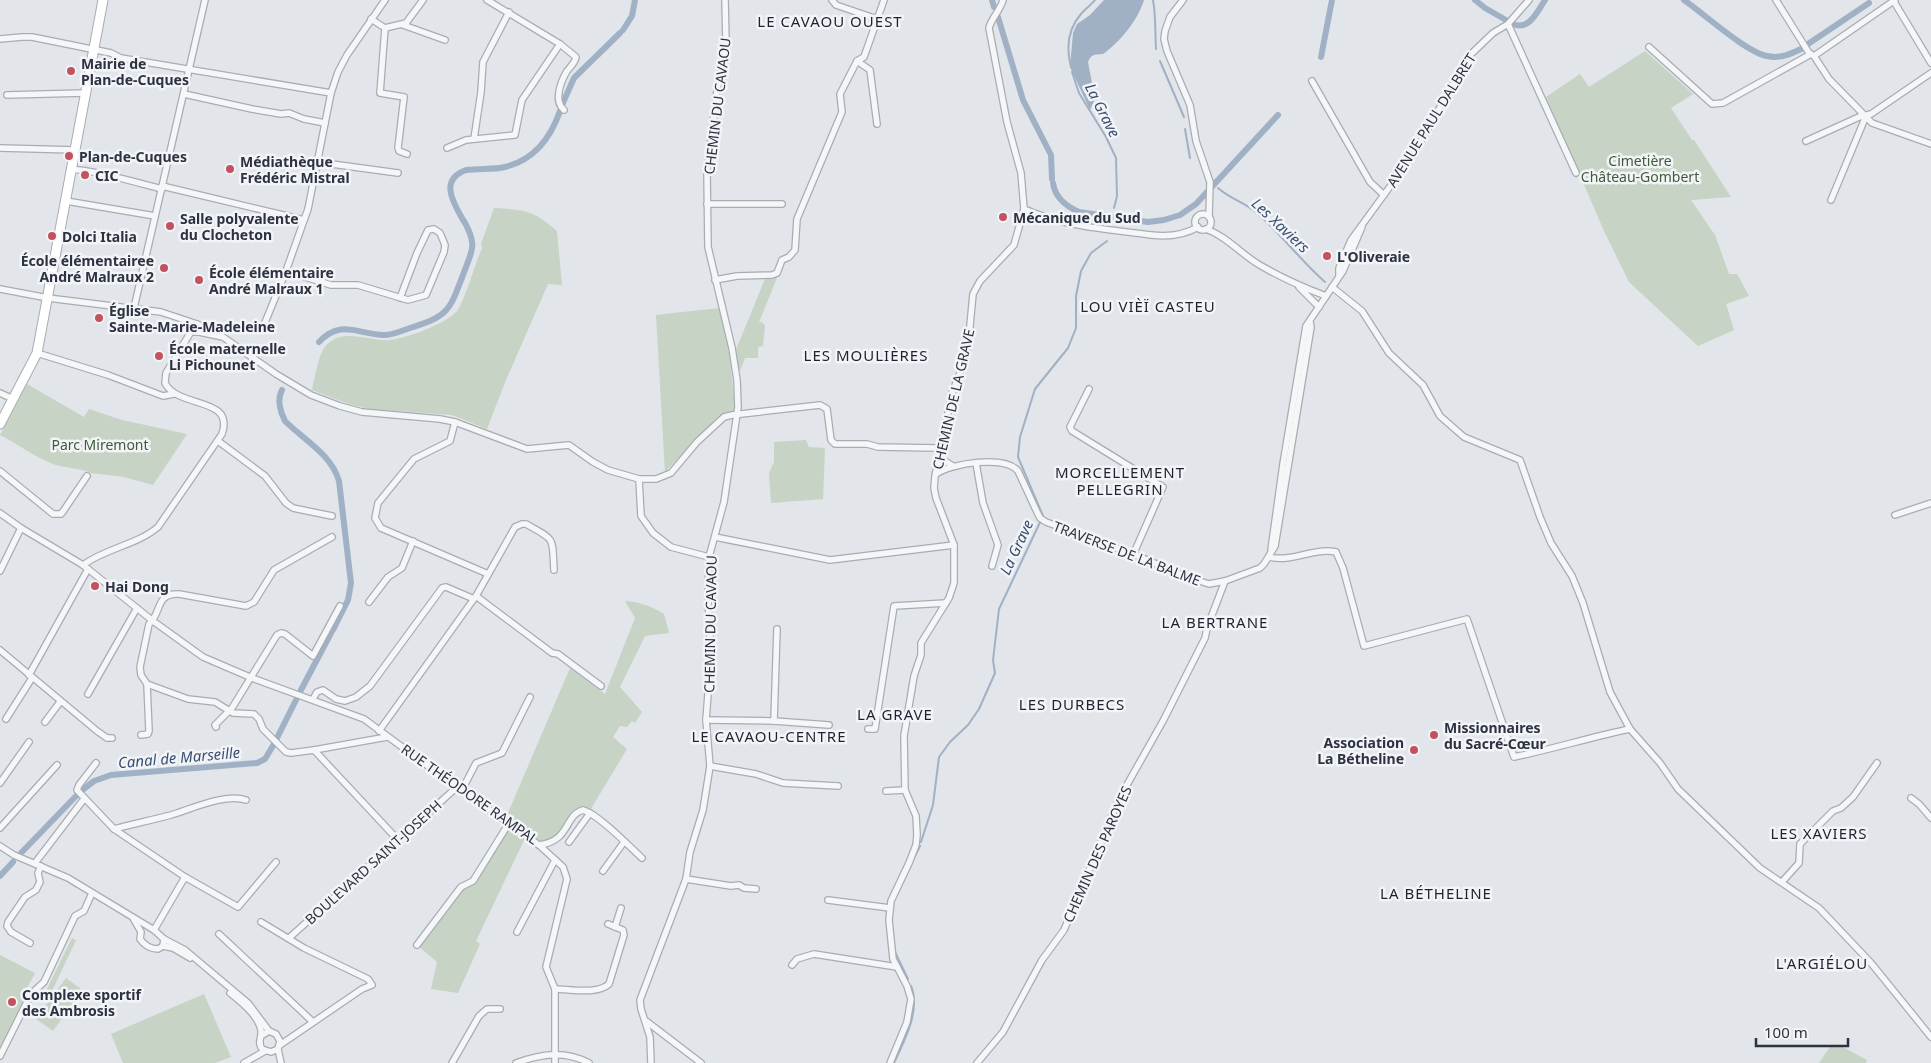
<svg xmlns="http://www.w3.org/2000/svg" width="1931" height="1063" font-family="'Noto Sans',sans-serif">
<style>
.green{fill:#c7d3c4}
.water{fill:#a0b1c6}
.lines{fill:none;stroke-linecap:round;stroke-linejoin:round}
.stream{stroke:#a0b1c6;stroke-width:2}
.canal{stroke:#a0b1c6;stroke-width:6}
.street-casing{stroke:#a8acb3;stroke-width:8}
.secondary-casing{stroke:#a8acb3;stroke-width:11}
.street{stroke:#f5f6f8;stroke-width:5.5}
.secondary{stroke:#fff;stroke-width:9}
.poi-dot{fill:#c3525e;stroke:#f2f4f7;stroke-width:2}
.labels{text-anchor:middle;dominant-baseline:central;stroke-width:5;stroke-linejoin:round;paint-order:stroke}
.poi-label{font-size:14px;font-weight:bold;fill:#2c3240;stroke:#f2f4f7;text-anchor:start}
.street-label{font-size:14px;fill:#2c3240;stroke:#f2f4f7}
.park-label{font-size:14px;fill:#3f5b3a;stroke:#f2f4f7}
.neighbourhood-label{font-size:15px;letter-spacing:1px;fill:#1e2331;stroke:#f2f4f7}
.water-label{font-size:15px;font-style:italic;fill:#394f71;stroke:#f2f4f7}
</style>
<rect width="100%" height="100%" fill="#e2e5e9"/>
<g class="green">
<polygon points="1645,51 1693,94 1671,108 1692,140 1694,140 1731,197 1691,200 1715,235 1729,274 1737,274 1749,296 1726,304 1734,330 1698,346 1629,282 1604,231 1546,97 1580,74 1589,87"/>
<path d="M494,208C526,210 533,210 557,231L562,285L548,284L506,380L487,429L452,415L369,409L346,403L312,390C315,378 318,356 325,347C341,326 369,342 390,340C407,338 445,324 456,312C463,306 477,259 482,248L481,244Z"/>
<polygon points="777,278 759,322 763,323 765,326 763,346 758,347 758,358 745,358 740,371 735,352 765,279"/>
<polygon points="719,308 730,357 735,412 718,417 665,472 656,315"/>
<path d="M27,384L84,417L89,409L122,420L187,434L153,485L124,477L91,473C81,468 64,468 53,464C34,457 18,444 0,435Z"/>
<polygon points="806,440 809,447 825,448 823,499 771,503 769,473 774,462 774,442"/>
<path d="M625,601C640,602 651,606 664,614L669,633L645,636L620,687L642,712L635,723L632,721L627,727L620,726L613,737L627,749L592,807L590,813L578,811L559,837L539,845L526,836L476,941L480,944L458,993L431,989L437,962L417,945L461,887L467,885L509,824L505,820L570,668L605,694L635,618Z"/>
<polygon points="72,938 76,940 52,991 47,989"/>
<polygon points="0,955 35,973 21,999 24,1003 0,1048"/>
<polygon points="66,978 82,990 53,1031 36,1019"/>
<polygon points="204,994 231,1057 215,1063 123,1063 111,1034"/>
<polygon points="1830,1047 1843,1047 1867,1060 1866,1063 1819,1063"/>
</g>
<path class="water" d="M1104,0H1144C1138,20 1120,42 1103,54C1095,55 1092,53 1088,62L1095,99L1090,110L1070,67L1073,33L1077,24L1090,15Z"/>
<g class="lines">
<g class="stream">
<path d="M1153,0C1156,16 1155,33 1156,49"/>
<polyline points="1160,61 1184,117"/>
<path d="M1071,67C1066,48 1067,30 1081,14C1085,9 1091,5 1095,0"/>
<polyline points="1072,72 1079,93 1106,137 1116,158 1117,196 1114,208"/>
<polyline points="1185,129 1190,158"/>
<path d="M1218,188C1230,199 1246,203 1257,213C1282,235 1301,261 1325,282"/>
<polyline points="921,842 933,805 939,757 950,742 968,725 979,709 995,673 993,660 999,609 1043,516 1018,457 1020,437 1035,389 1068,348 1076,328 1076,296 1081,271 1091,253 1107,241"/>
<polyline points="913,860 920,846"/>
<polyline points="892,913 892,928"/>
<polyline points="895,952 908,979"/>
<path d="M894,1063C904,1042 921,1010 911,986"/>
</g>
<g class="canal">
<polyline points="992,0 994,7"/>
<polyline points="1475,0 1485,8 1506,20"/>
<path d="M1684,0C1703,13 1747,53 1767,56C1780,59 1791,54 1803,48"/>
<polyline points="998,17 1023,100 1051,155 1052,179"/>
<path d="M1513,24C1529,31 1537,12 1545,0"/>
<polyline points="623,30 632,16 635,0"/>
<polyline points="1808,44 1869,3"/>
<polyline points="1321,57 1332,0"/>
<polyline points="562,105 574,78 620,33"/>
<path d="M1053,183C1055,198 1066,206 1079,212L1148,222L1164,220L1180,215L1196,204L1278,115"/>
<path d="M463,220C453,202 439,180 466,170C479,168 493,170 505,167C534,160 551,137 560,111"/>
<path d="M319,342C341,319 357,334 384,335C393,335 401,331 410,328C448,316 449,312 463,275C472,250 478,246 464,221"/>
<path d="M282,390C277,399 280,412 285,421C304,440 331,454 339,481L351,583L348,600L333,630"/>
<polyline points="301,690 331,633"/>
<polyline points="276,740 297,698"/>
<polyline points="81,791 94,781 111,775 257,763 265,759 274,744"/>
<polyline points="21,853 78,794"/>
<polyline points="0,876 13,862"/>
</g>
<defs>
<g id="street">
<polyline points="832,0 836,5 877,19"/>
<polyline points="1183,0 1170,17 1165,31 1164,39 1167,51 1190,105 1196,141 1210,182 1209,217"/>
<polyline points="1776,0 1809,53 1814,56 1829,79 1872,123 1931,144"/>
<polyline points="1893,0 1931,63"/>
<polyline points="371,19 385,28 380,93 404,97 398,148 399,151 407,154"/>
<polyline points="1508,24 1576,173"/>
<polyline points="403,25 445,40"/>
<polyline points="385,28 406,23 423,0"/>
<polyline points="0,39 22,37 32,37 111,53 121,58 331,93"/>
<path d="M560,44L576,57C575,63 571,66 567,71C561,81 553,101 564,110"/>
<polyline points="1649,47 1712,104 1723,103 1811,54"/>
<polyline points="1814,56 1895,0"/>
<polyline points="857,61 870,70 877,124"/>
<polyline points="1312,81 1370,182 1384,195"/>
<polyline points="184,94 252,109 281,114 289,113 304,119 325,123"/>
<polyline points="7,95 85,93"/>
<polyline points="474,139 481,92 483,62 509,12"/>
<polyline points="1806,141 1859,117 1871,114 1931,73"/>
<polyline points="0,148 76,150"/>
<polyline points="447,148 466,140 515,135 522,100 560,44 487,0"/>
<polyline points="317,162 398,173"/>
<path d="M72,170C83,167 146,185 162,189"/>
<polyline points="162,186 304,220"/>
<polyline points="1831,200 1866,116"/>
<polyline points="66,201 155,216"/>
<polyline points="707,204 782,204"/>
<path d="M1024,209C1065,227 1107,229 1151,235C1167,237 1184,235 1198,227"/>
<circle cx="1203" cy="222" r="8"/>
<path d="M1206,229C1226,236 1240,253 1258,264C1280,277 1302,287 1326,296"/>
<polyline points="286,271 331,285 358,285 408,300 426,295 444,252 445,245 440,233 434,229 428,230 417,253 400,298"/>
<polyline points="1339,275 1339,268 1351,240 1413,155 1469,56 1493,33 1508,24 1529,0"/>
<polyline points="715,280 737,276 772,275 777,273 782,260 789,257 795,250 797,219 842,112 840,94 857,61 864,57 884,0"/>
<polyline points="1299,287 1319,307"/>
<polyline points="1332,287 1362,311 1389,353 1423,385 1440,416 1464,437 1520,460 1540,517 1551,543 1572,576 1583,603 1610,692 1630,729 1660,763 1678,789 1760,868 1819,908 1871,963 1931,1037"/>
<polyline points="0,289 48,298 161,312 197,324"/>
<polyline points="134,308 205,0"/>
<polyline points="186,321 192,327 194,332 199,332 201,326 197,324 194,325"/>
<polyline points="264,325 286,271 308,209 331,93 338,72 347,55 385,0"/>
<polyline points="199,332 223,337 276,374 311,395 340,406 362,412 440,419 455,422 527,449 569,445 593,462 608,470 639,479 656,479 671,473 697,442 724,417 732,415 820,405 827,409 831,440 835,444 867,444 878,447 937,448 942,459 953,466"/>
<polyline points="37,353 108,375 163,396 174,394"/>
<polyline points="1089,389 1070,427 1072,431 1163,487 1133,555"/>
<polyline points="0,393 13,399"/>
<polyline points="455,422 450,441 414,459 378,503 375,518 381,528 488,574"/>
<polyline points="218,441 265,476 286,503 293,508 332,516"/>
<polyline points="976,463 983,503 998,545 992,566"/>
<polyline points="0,471 53,514 61,514 64,510 87,476"/>
<path d="M936,474C952,463 1005,455 1018,471L1037,512L1040,518L1046,522L1138,556L1184,576L1209,584L1225,581L1260,568L1264,564L1275,546L1311,327L1310,322"/>
<polyline points="639,479 641,516 653,533 671,547 709,557"/>
<polyline points="0,513 21,528 83,565 153,621 203,657 252,678 364,719 443,777 539,845 563,867 567,879 546,967 555,989 555,1063"/>
<polyline points="1895,515 1931,503"/>
<path d="M332,537L274,570L254,602L246,606L179,594C155,593 162,613 149,624L140,667L141,675L147,684L188,699L215,702L233,713L254,714L259,719L263,729L286,752L291,753L314,750L387,737"/>
<polyline points="715,537 830,560 954,545"/>
<polyline points="1271,550 1283,464 1306,326 1343,271 1362,227"/>
<path d="M1269,557C1292,563 1314,547 1336,552L1343,568L1364,646L1467,619L1514,757C1553,749 1591,737 1630,729"/>
<path d="M83,565C106,548 137,545 158,527L222,434C235,396 178,409 165,383L166,373L192,330"/>
<polyline points="0,571 21,528"/>
<polyline points="476,596 552,653 558,654 601,686"/>
<polyline points="369,602 388,577 402,568 413,541"/>
<polyline points="0,650 97,731 107,738 112,738"/>
<polyline points="29,675 88,569"/>
<polyline points="88,694 137,608"/>
<polyline points="313,699 317,692 323,690 336,699 345,701 356,697 370,686 442,588 446,587 474,599"/>
<polyline points="6,719 32,678"/>
<polyline points="706,720 774,721 829,725"/>
<polyline points="774,721 777,629"/>
<polyline points="45,722 60,702"/>
<polyline points="216,727 215,725 232,708 277,635 281,633 285,634 313,656 340,606"/>
<polyline points="868,729 875,729 894,606 946,603"/>
<path d="M379,731L476,596L515,527L522,524H526C556,541 552,536 554,570"/>
<polyline points="141,735 148,734 149,731 147,684"/>
<polyline points="314,750 398,840"/>
<polyline points="96,763 79,785 77,790 114,829 185,877 238,907 276,862"/>
<polyline points="710,766 756,774 783,783 838,786"/>
<polyline points="0,783 29,742"/>
<polyline points="462,790 476,763 502,753 530,697"/>
<polyline points="886,791 905,790"/>
<polyline points="1911,798 1919,804 1931,818"/>
<polyline points="0,828 57,765"/>
<path d="M114,829C133,824 152,820 171,815C191,809 226,793 246,800"/>
<polyline points="569,842 590,813"/>
<path d="M539,845C571,841 564,815 583,810C598,814 629,846 642,858"/>
<polyline points="0,846 14,855 68,878 154,930 164,939 185,950 248,1003 269,1031"/>
<polyline points="35,863 84,799"/>
<polyline points="603,871 624,842"/>
<polyline points="686,879 731,886 739,885 744,888 756,889"/>
<polyline points="1782,882 1799,863 1800,844 1833,811 1841,808 1853,797 1877,763"/>
<polyline points="828,900 890,908"/>
<path d="M133,918L141,932L140,939C144,945 151,949 158,949L163,946L164,939"/>
<polyline points="261,922 304,948 368,979 372,985 362,989 280,1045"/>
<polyline points="615,927 621,908"/>
<polyline points="154,930 185,877"/>
<polyline points="517,932 555,860"/>
<polyline points="219,934 313,1022"/>
<polyline points="289,938 457,787"/>
<polyline points="30,943 11,932 7,926 8,922 25,897 36,890 40,882 38,873 41,866"/>
<polyline points="417,945 461,887 473,881 509,823"/>
<polyline points="163,946 173,948 190,958"/>
<polyline points="792,965 797,959 814,954 897,967"/>
<path d="M555,989C570,989 597,995 609,984L624,935L623,930L608,924"/>
<path d="M230,993C241,1002 258,1015 261,1030C262,1038 257,1042 262,1049L271,1052L278,1049L280,1041L276,1034L269,1031L261,1036"/>
<polyline points="646,1021 701,1063"/>
<polyline points="278,1049 281,1063"/>
<polyline points="0,1056 31,994 44,982 75,916 84,911 92,893"/>
<polyline points="244,1063 265,1051"/>
<polyline points="452,1063 479,1016 487,1009 500,1009"/>
<path d="M516,1063C541,1054 565,1050 589,1063"/>
<polyline points="651,1063 650,1037 641,1009 640,1000 686,879 690,852 703,810 710,766 706,720 711,655 708,598 709,557 724,502 738,407 737,380 732,348 708,247 707,172 717,90 726,42 725,0"/>
<path d="M890,1063L907,1022L911,999L907,986L893,959L889,920L891,901L909,863L916,845L917,835L916,816L905,790L904,736L914,676L921,655V643L949,598L954,583V545L936,498L934,488L935,476L952,393L964,363L969,336L973,294L980,281L1014,245L1024,209L1021,173L1007,122L989,28C992,17 1000,11 1003,0"/>
<polyline points="977,1063 1003,1032 1042,960 1064,930 1119,799 1163,721 1205,638 1207,628 1225,581"/>
</g>
<polyline id="secondary" points="0,424 37,353 103,0"/>
</defs>
<use href="#street" class="street-casing"/>
<use href="#secondary" class="secondary-casing"/>
<use href="#street" class="street"/>
<use href="#secondary" class="secondary"/>
</g>
<g class="poi-dot">
<circle cx="71" cy="71" r="5"/>
<circle cx="69" cy="156" r="5"/>
<circle cx="230" cy="169" r="5"/>
<circle cx="85" cy="175" r="5"/>
<circle cx="1003" cy="217" r="5"/>
<circle cx="170" cy="226" r="5"/>
<circle cx="52" cy="236" r="5"/>
<circle cx="1327" cy="256" r="5"/>
<circle cx="164" cy="268" r="5"/>
<circle cx="199" cy="280" r="5"/>
<circle cx="99" cy="318" r="5"/>
<circle cx="159" cy="356" r="5"/>
<circle cx="95" cy="586" r="5"/>
<circle cx="1434" cy="735" r="5"/>
<circle cx="1414" cy="750" r="5"/>
<circle cx="12" cy="1002" r="5"/>
</g>
<g class="labels">
<g class="poi-label">
<text x="81" y="63">Mairie de<tspan x="81" dy="16">Plan-de-Cuques</tspan></text>
<text x="79" y="156">Plan-de-Cuques</text>
<text x="240" y="161">Médiathèque<tspan x="240" dy="16">Frédéric Mistral</tspan></text>
<text x="95" y="175">CIC</text>
<text x="1013" y="217">Mécanique du Sud</text>
<text x="180" y="218">Salle polyvalente<tspan x="180" dy="16">du Clocheton</tspan></text>
<text x="62" y="236">Dolci Italia</text>
<text x="1337" y="256">L'Oliveraie</text>
<text x="154" y="260" text-anchor="end">École élémentairee<tspan x="154" dy="16">André Malraux 2</tspan></text>
<text x="209" y="272">École élémentaire<tspan x="209" dy="16">André Malraux 1</tspan></text>
<text x="109" y="310">Église<tspan x="109" dy="16">Sainte-Marie-Madeleine</tspan></text>
<text x="169" y="348">École maternelle<tspan x="169" dy="16">Li Pichounet</tspan></text>
<text x="105" y="586">Hai Dong</text>
<text x="1444" y="727">Missionnaires<tspan x="1444" dy="16">du Sacré-Cœur</tspan></text>
<text x="1404" y="742" text-anchor="end">Association<tspan x="1404" dy="16">La Bétheline</tspan></text>
<text x="22" y="994">Complexe sportif<tspan x="22" dy="16">des Ambrosis</tspan></text>
</g>
<g class="street-label">
<text transform="translate(717 106) rotate(-83)">CHEMIN DU CAVAOU</text>
<text transform="translate(1431 120) rotate(-58)">AVENUE PAUL DALBRET</text>
<text transform="translate(953 399) rotate(-77)">CHEMIN DE LA GRAVE</text>
<text transform="translate(1127 553) rotate(21)">TRAVERSE DE LA BALME</text>
<text transform="translate(710 624) rotate(-89)">CHEMIN DU CAVAOU</text>
<text transform="translate(470 794) rotate(35)">RUE THÉODORE RAMPAL</text>
<text transform="translate(1097 854) rotate(-66)">CHEMIN DES PAROYES</text>
<text transform="translate(373 862) rotate(-42)">BOULEVARD SAINT-JOSEPH</text>
</g>
<g class="park-label">
<text x="1640" y="160">Cimetière<tspan x="1640" dy="16">Château-Gombert</tspan></text>
<text x="100" y="444">Parc Miremont</text>
</g>
<g class="neighbourhood-label">
<text x="830" y="21">LE CAVAOU OUEST</text>
<text x="1148" y="306">LOU VIÈÏ CASTEU</text>
<text x="866" y="355">LES MOULIÈRES</text>
<text x="1120" y="472">MORCELLEMENT<tspan x="1120" dy="17">PELLEGRIN</tspan></text>
<text x="1215" y="622">LA BERTRANE</text>
<text x="1072" y="704">LES DURBECS</text>
<text x="895" y="714">LA GRAVE</text>
<text x="769" y="736">LE CAVAOU-CENTRE</text>
<text x="1819" y="833">LES XAVIERS</text>
<text x="1436" y="893">LA BÉTHELINE</text>
<text x="1822" y="963">L'ARGIÉLOU</text>
</g>
<g class="water-label">
<text transform="translate(1103 110) rotate(63)">La Grave</text>
<text transform="translate(1281 225) rotate(43)">Les Xaviers</text>
<text transform="translate(1016 547) rotate(-65)">La Grave</text>
<text transform="translate(179 757) rotate(-5)">Canal de Marseille</text>
</g>
</g>
<path d="M1756 1038v8h92v-8" fill="none" stroke="#2c3240" stroke-width="2.5"/>
<text x="1764" y="1038" font-size="15" fill="#2c3240" stroke="#f2f4f7" stroke-width="4" paint-order="stroke">100 m</text>
</svg>
